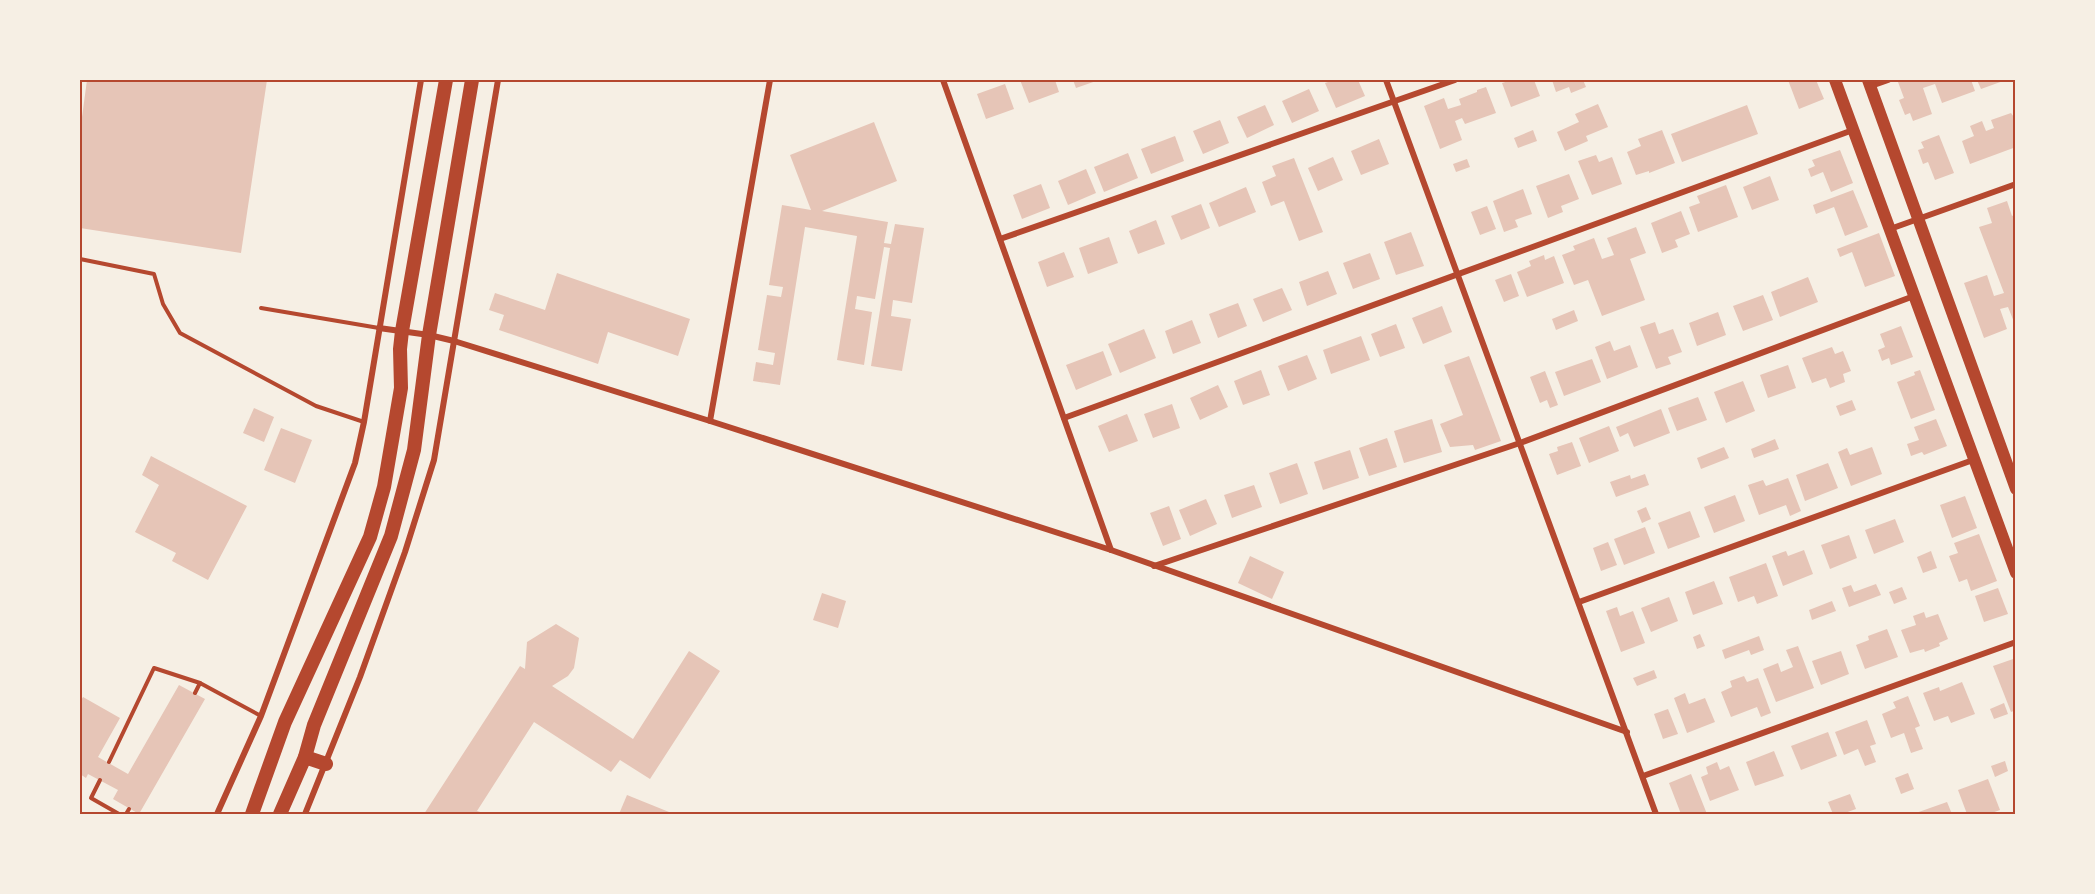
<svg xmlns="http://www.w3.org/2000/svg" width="2095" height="894" font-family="'Open Sans',sans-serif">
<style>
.building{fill:#e6c5b7}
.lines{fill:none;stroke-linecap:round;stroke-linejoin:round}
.service{stroke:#b5482f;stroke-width:4}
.minor{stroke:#b5482f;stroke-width:6}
.secondary{stroke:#b5482f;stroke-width:12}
.trunk{stroke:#b5482f;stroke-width:14}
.neatline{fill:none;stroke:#b5482f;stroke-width:2}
</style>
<rect width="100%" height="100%" fill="#f6efe4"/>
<g class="building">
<polygon points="87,80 267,80 241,253 80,228 80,132"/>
<polygon points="1020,80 1055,80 1059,92 1029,103"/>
<polygon points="1073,80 1099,80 1076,88"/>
<polygon points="1334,80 1358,80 1365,96 1336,108 1325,83"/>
<polygon points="1512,80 1534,80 1540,96 1511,107 1502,83"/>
<polygon points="1552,80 1583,80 1586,87 1571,93 1569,87 1556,92"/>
<polygon points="1788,80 1816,80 1824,99 1799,109"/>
<polygon points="1903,80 1971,80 1975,91 1942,103 1935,84 1923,88 1932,114 1913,121 1910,113 1905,115 1899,100 1904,98 1898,82"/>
<polygon points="1977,80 2006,80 1981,89"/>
<polygon points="1005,84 1014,109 986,119 977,94"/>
<polygon points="1486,87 1496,113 1465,124 1462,118 1455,121 1462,140 1440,149 1424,106 1444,98 1448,109 1461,105 1459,99 1477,92 1477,90"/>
<polygon points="1309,89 1319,111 1292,123 1282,101"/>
<polygon points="1598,104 1608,127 1586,136 1588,141 1565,151 1557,132 1579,122 1575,114"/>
<polygon points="1265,105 1274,125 1247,138 1237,117"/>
<polygon points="1747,105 1758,134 1682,162 1671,134"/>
<polygon points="2011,113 2016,120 2016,147 1970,164 1962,141 1974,136 1970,126 1982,121 1986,131 1994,128 1991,120"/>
<polygon points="1220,120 1229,143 1203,154 1193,131"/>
<polygon points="874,122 897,181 822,211 888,222 884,243 891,244 895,224 924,228 912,303 893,300 891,316 911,319 902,371 871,366 890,248 884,247 875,299 857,296 855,309 872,312 864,365 837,360 857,236 805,227 780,385 753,381 756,362 773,365 775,353 758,350 767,295 781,297 783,287 769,285 782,205 811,210 790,155"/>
<polygon points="1533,130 1537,141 1518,148 1514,138"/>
<polygon points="1662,130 1675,163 1649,173 1649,171 1636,175 1627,152 1641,146 1638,139"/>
<polygon points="1939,135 1954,173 1935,180 1928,162 1923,164 1918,150 1924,148 1921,142"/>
<polygon points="1175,136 1184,161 1151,174 1141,149"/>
<polygon points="1379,139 1389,164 1361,175 1351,151"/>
<polygon points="1840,150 1853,183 1831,192 1823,172 1811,177 1808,169 1815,166 1812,160"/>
<polygon points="1128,153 1138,178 1104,192 1094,167"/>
<polygon points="1596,155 1599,162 1612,157 1622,184 1592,195 1578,161"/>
<polygon points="1333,157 1343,180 1318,191 1308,168"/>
<polygon points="1294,158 1323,232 1299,241 1284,201 1271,206 1262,182 1276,176 1272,166"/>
<polygon points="1467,159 1470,167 1456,172 1453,164"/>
<polygon points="1086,169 1096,193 1068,205 1058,181"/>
<polygon points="1569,174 1579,199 1561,206 1563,212 1548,218 1536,186"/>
<polygon points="1770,176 1779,200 1752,210 1743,187"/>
<polygon points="1041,184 1050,208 1022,219 1013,195"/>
<polygon points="1726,185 1738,217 1698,232 1689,207 1700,203 1697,196"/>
<polygon points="1246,187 1256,212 1219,227 1209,203"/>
<polygon points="1523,189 1532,214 1515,220 1518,227 1504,232 1493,201"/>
<polygon points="1853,190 1868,227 1845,236 1834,207 1816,214 1813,205"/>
<polygon points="2007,201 2012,216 2016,214 2016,327 2008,307 2000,309 2007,329 1984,338 1964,283 1987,275 1994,296 2004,293 1979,227 1992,223 1987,208"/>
<polygon points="1201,204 1210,228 1181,240 1171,216"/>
<polygon points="1487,206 1496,229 1480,235 1471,212"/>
<polygon points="1681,211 1690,234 1675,240 1678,247 1662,253 1651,223"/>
<polygon points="1156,220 1165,244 1138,254 1129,231"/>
<polygon points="1636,227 1646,253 1630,259 1645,300 1602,316 1588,280 1574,285 1562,255 1575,250 1573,246 1594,238 1602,259 1614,255 1607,238"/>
<polygon points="1411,232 1424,266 1396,275 1384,242"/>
<polygon points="1879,233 1895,276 1865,287 1852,252 1840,257 1837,249"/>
<polygon points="1109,237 1118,263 1088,274 1079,248"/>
<polygon points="1064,252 1074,277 1047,287 1038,262"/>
<polygon points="1370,253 1380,279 1353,289 1343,263"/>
<polygon points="1544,255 1545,260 1554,256 1564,283 1527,297 1517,272 1531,266 1529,261"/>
<polygon points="1328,271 1337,294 1307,306 1299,282"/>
<polygon points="557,273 690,319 678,356 608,332 598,364 499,330 504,315 489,310 495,293 545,310"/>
<polygon points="1511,274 1519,296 1504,302 1495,280"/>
<polygon points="1808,277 1818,302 1780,317 1771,292"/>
<polygon points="1282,288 1292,310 1263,322 1253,299"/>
<polygon points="1763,295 1773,320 1743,331 1733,306"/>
<polygon points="1238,303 1247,326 1218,338 1209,314"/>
<polygon points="1442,306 1452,332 1423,344 1412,318"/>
<polygon points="1574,310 1578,321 1556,330 1552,319"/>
<polygon points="1718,312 1726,335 1697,346 1689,323"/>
<polygon points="1192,320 1201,343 1173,354 1165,331"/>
<polygon points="1655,322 1659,334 1673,329 1682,352 1668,357 1671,364 1656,369 1640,327"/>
<polygon points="1396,324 1405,348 1380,357 1371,334"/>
<polygon points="1901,326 1913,357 1891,365 1889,358 1882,361 1878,350 1885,347 1880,334"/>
<polygon points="1144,329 1156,358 1120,373 1108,344"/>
<polygon points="1361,336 1370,360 1331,374 1323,350"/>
<polygon points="1610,341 1614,351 1630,345 1638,367 1607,379 1595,347"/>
<polygon points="1832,347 1835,354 1843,351 1851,371 1843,374 1845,382 1830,388 1826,378 1812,383 1802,358"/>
<polygon points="1103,351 1112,375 1076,390 1066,365"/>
<polygon points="1307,355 1317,379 1288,391 1278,366"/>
<polygon points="1469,356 1501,441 1475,450 1473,445 1450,447 1440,424 1463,415 1444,365"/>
<polygon points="1592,359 1601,382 1564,396 1555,372"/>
<polygon points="1788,365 1796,388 1768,398 1760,375"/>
<polygon points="1261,370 1270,395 1243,405 1234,381"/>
<polygon points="1920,370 1935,410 1911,419 1897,382 1915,375 1914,372"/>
<polygon points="1545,371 1558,405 1550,408 1547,400 1540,403 1530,377"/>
<polygon points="1743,381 1755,411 1726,423 1714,392"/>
<polygon points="1218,385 1228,407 1200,420 1190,398"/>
<polygon points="1698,397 1707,420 1677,431 1668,408"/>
<polygon points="1852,400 1856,410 1840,416 1836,406"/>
<polygon points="1172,404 1180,428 1153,438 1144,414"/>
<polygon points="254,408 274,417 264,442 243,433"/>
<polygon points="1661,409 1670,433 1634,447 1628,433 1620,437 1616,427"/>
<polygon points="1127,414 1138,441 1109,452 1098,426"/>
<polygon points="1432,419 1442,452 1404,463 1394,431"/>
<polygon points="1936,419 1947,446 1924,455 1922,452 1911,456 1907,444 1919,440 1914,427"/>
<polygon points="1609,426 1619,451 1589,463 1579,438"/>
<polygon points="281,428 312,440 295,483 264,470"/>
<polygon points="1387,438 1397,467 1369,476 1359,448"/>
<polygon points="1775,439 1779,449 1754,458 1751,449"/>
<polygon points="1572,442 1581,466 1557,475 1549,454 1558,451 1557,447"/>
<polygon points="1724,447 1729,458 1701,469 1697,458"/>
<polygon points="1872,447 1882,474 1851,486 1838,452 1847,448 1850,455"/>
<polygon points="1350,450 1359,478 1323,490 1314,462"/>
<polygon points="151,456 247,506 208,580 172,561 176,553 135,532 159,485 142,475"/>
<polygon points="1297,463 1308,494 1280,504 1269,473"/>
<polygon points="1828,463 1838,488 1805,501 1796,475"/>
<polygon points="1645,474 1649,485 1616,497 1610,482 1630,475 1631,479"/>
<polygon points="1788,478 1801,511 1790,516 1786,505 1759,515 1748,485 1763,480 1766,486"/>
<polygon points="1254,485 1262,507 1232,518 1224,495"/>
<polygon points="1735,495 1745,521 1714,533 1704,507"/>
<polygon points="1965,496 1977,528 1952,538 1940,505"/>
<polygon points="1206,499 1217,524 1190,536 1179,510"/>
<polygon points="1169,506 1181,539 1163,546 1150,513"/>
<polygon points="1646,507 1651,519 1642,523 1637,511"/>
<polygon points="1690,511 1700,537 1668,549 1658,523"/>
<polygon points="1895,519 1904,542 1874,554 1865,530"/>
<polygon points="1645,527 1655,553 1624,565 1614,539"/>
<polygon points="1979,534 1997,581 1971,591 1967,579 1959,582 1949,556 1958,553 1954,543"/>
<polygon points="1849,535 1857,558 1830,569 1821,545"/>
<polygon points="1608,542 1617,565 1601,571 1593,548"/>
<polygon points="1804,550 1813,574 1783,586 1772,556 1786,551 1788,556"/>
<polygon points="1931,551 1937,568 1923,573 1917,557"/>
<polygon points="1250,556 1284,572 1272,599 1238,583"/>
<polygon points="1766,563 1778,596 1757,604 1754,596 1738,602 1729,577"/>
<polygon points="1714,581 1723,604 1693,615 1685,592"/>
<polygon points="1876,584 1881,595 1849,607 1842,588 1851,585 1854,592"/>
<polygon points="1902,587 1907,599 1894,604 1889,592"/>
<polygon points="1998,588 2008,614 1984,622 1975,596"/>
<polygon points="822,593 846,601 838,628 813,620"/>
<polygon points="1669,597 1678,621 1651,632 1641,608"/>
<polygon points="1832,601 1836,611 1812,620 1809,610"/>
<polygon points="1617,607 1620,616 1633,611 1645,643 1621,652 1606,611"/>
<polygon points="1924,612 1926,618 1938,614 1948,639 1939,643 1940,646 1925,652 1924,649 1910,653 1901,630 1916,625 1913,616"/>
<polygon points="556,624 579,638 574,668 568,676 552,686 633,739 689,651 720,671 650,779 620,760 611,772 534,722 477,811 487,814 424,814 520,666 525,669 527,642"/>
<polygon points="1887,629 1898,657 1865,669 1856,645 1869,640 1868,636"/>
<polygon points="1700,634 1705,646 1697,649 1693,637"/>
<polygon points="1759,636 1764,650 1751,655 1749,650 1725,659 1722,650"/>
<polygon points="1798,646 1814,688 1776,702 1763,669 1778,663 1781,672 1793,667 1786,650"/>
<polygon points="1841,651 1849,674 1821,685 1812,661"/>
<polygon points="2016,658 2016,710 2011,712 1993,666"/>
<polygon points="1654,670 1657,678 1637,686 1633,678"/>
<polygon points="1744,676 1747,682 1758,678 1771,713 1761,717 1757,707 1731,717 1721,692 1732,687 1730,681"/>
<polygon points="1962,682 1975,714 1951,723 1948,716 1934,721 1923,693 1939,687 1940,691"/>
<polygon points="179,685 205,699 139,814 113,799 118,790 88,774 86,778 80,774 80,702 83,697 120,718 98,757 128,774"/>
<polygon points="1685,693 1689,704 1705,698 1715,722 1687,733 1674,698"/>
<polygon points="1908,696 1920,726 1915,728 1923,749 1911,753 1904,733 1891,738 1882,714 1896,708 1893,702"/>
<polygon points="2004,703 2008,714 1994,719 1990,709"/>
<polygon points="1668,709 1678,734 1663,739 1654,714"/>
<polygon points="1867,720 1876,744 1870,746 1876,762 1865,766 1858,749 1844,755 1835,732"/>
<polygon points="1828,732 1837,756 1801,770 1791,746"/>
<polygon points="1774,751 1784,776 1755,786 1746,762"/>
<polygon points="2005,761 2008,771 1995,777 1991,766"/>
<polygon points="1717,762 1720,770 1729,766 1739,790 1710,801 1701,777 1708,774 1706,767"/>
<polygon points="1908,773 1914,789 1901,794 1895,778"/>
<polygon points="1691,774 1707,814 1690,814 1689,812 1681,814 1669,783"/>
<polygon points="1988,779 2000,810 1989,814 1967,814 1958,790"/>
<polygon points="1850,794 1856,809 1842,814 1833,814 1828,802"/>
<polygon points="627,795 674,814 619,814"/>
<polygon points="1947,802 1952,814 1913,814"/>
</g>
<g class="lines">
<g class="service">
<polyline points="80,259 154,274 163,304 180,333 316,406 364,422"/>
<polyline points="261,308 379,328"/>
<polyline points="195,693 200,683 261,716"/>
<polyline points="109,762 154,668 200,683"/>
<polyline points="100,780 91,798 119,814"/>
<polyline points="126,814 129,809"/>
</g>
<g class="minor">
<polyline points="943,80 1111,550"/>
<polyline points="1386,80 1656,814"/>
<polyline points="1871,86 1888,80"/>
<polyline points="1890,229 2016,184"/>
<polyline points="1000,239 1455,80"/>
<polyline points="379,328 429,335 454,341 710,421 1111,550 1627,732"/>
<polyline points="1064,418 1853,130"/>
<polyline points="710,421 770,80"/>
<polyline points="1154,566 1520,443 1914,296"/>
<polyline points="1579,602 1973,460"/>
<polyline points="1643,776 2016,642"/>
<polyline points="217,814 261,716 355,463 364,422 421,80"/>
<polyline points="305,814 360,677 405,552 434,460 498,80"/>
</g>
<g class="secondary">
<polyline points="1835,80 2016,573"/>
<polyline points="1868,80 2016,489"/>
</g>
<g class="trunk">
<polyline points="305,757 326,764"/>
<polyline points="252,814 285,722 370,537 384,487 401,388 400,349 402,331 446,80"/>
<polyline points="280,814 305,757 314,725 391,536 414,450 429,335 472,80"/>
</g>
</g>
<rect width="2095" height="894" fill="none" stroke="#f6efe4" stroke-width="162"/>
<rect x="81" y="81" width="1933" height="732" class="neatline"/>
</svg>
